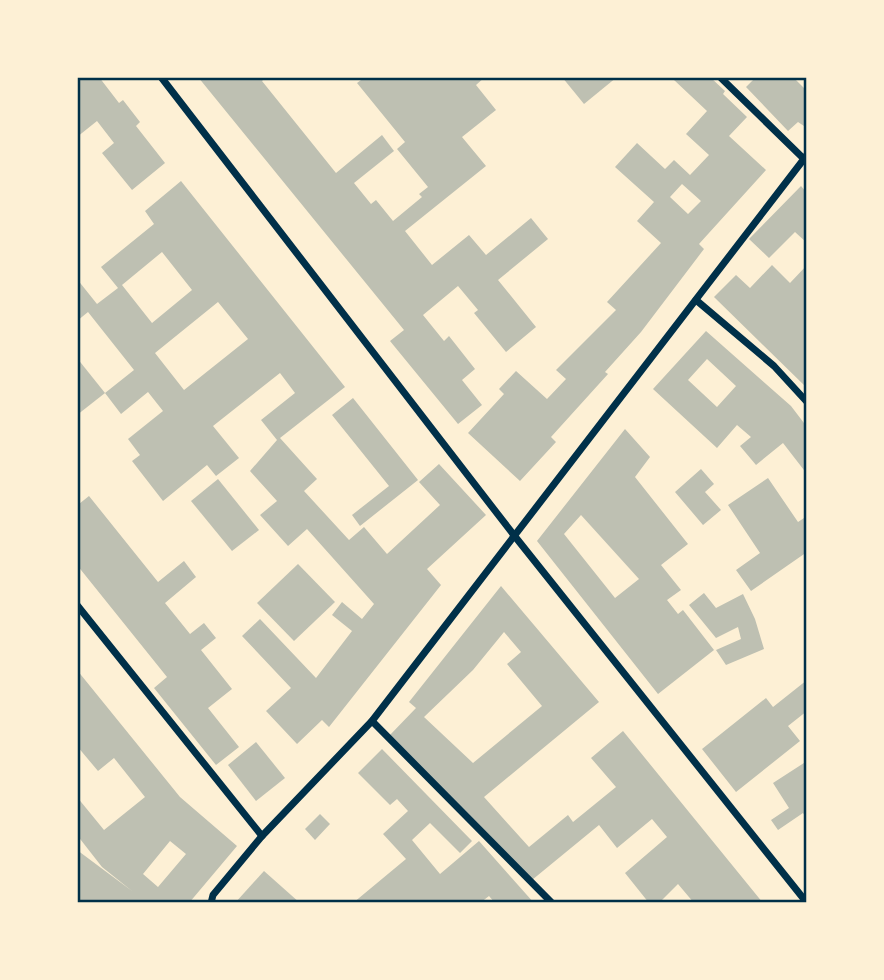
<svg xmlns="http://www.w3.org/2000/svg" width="884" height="980" font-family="'Noto Serif',serif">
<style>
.building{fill:#bec0b2;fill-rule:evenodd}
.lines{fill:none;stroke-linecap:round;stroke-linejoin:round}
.minor{stroke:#003049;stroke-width:7}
.neatline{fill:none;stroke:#003049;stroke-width:2.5}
</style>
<rect width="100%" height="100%" fill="#fdf0d5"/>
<g class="building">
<polygon points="77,77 99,77 119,103 123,100 140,122 136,126 165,163 132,190 102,153 114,143 97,121 77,137"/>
<polygon points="198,77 266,77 262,81 336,173 382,135 394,151 354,183 371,204 376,200 393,221 422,197 419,194 428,187 397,149 405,142 357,83 365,77 485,77 476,85 496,110 462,137 486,166 405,231 432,265 469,235 486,255 531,218 548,239 498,280 536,327 506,352 474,313 478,310 458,286 423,315 444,341 449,336 475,369 462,380 482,405 458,424 390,341 404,330"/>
<polygon points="562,77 617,77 584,104"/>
<path d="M677,77H710L725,91L723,94L747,117L729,136L766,170L699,244L704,249L641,332L605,372L608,374L551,437L556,442L520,481L468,433L504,394L499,389L516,371L547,399L566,379L556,370L616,310L607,302L661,243L637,221L654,202L615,167L637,143L665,169L674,160L690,175L709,155L686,134L707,111L674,80ZM682,184L701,201L688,214L670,197Z"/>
<polygon points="756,77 793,77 807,91 807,128 798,122 788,131 746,87"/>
<path d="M181,181L345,387L280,438L317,479L304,491L349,540L364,527L387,554L440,505L419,482L439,464L486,515L427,569L441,585L329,727L322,720L297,744L266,711L291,688L242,636L260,619L316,678L352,631L332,615L342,602L362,619L374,604L307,529L288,546L260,515L277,501L250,471L277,440L261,420L295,393L280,373L213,426L239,458L216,476L207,465L163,501L132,461L140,455L128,439L163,411L148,392L121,414L105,393L134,370L88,312L77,321V279L97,304L118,288L101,267L154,224L145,211ZM162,252L192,290L152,323L122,285ZM218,302L248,339L184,390L155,353Z"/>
<polygon points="801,186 807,193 807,243 795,232 769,258 749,239"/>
<polygon points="772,265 790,283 807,265 807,388 714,297 736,275 750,288"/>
<path d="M706,331L791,406L807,427V474L783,443L756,465L740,446L751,437L737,425L717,448L653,389ZM707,359L736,386L717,407L688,380Z"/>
<polygon points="77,358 105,393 77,415"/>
<polygon points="353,398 418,480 360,526 352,515 389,486 332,415"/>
<path d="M625,429L650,457L635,477L688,544L661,565L681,590L667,600L678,614L683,610L714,650L658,694L537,541ZM581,515L639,579L615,598L564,534Z"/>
<polygon points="701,469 714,484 705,492 721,510 703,525 675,492"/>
<polygon points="768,478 798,522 807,516 807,552 751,591 736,570 760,553 728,505"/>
<polygon points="218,479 259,530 232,551 191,501"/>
<polygon points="89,496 158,582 184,561 196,577 165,603 190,634 204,623 216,638 201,650 232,689 208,708 239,747 216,765 154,688 167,677 77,565 77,501 79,504"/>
<polygon points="298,564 335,602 294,641 257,603"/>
<path d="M501,586L599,702L484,797L529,847L568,815L573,822L616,787L591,758L623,731L763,903H694L678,884L659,903H649L625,873L667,837L652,819L617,848L599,825L532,880L389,736L416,708L409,702ZM504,632L521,652L507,664L542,706L473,763L424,717L473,670Z"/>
<polygon points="704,593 716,608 743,594 755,619 764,649 726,665 716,650 741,639 738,627 716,638 689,605"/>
<path d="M77,670L180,797L237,846L189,903H77V850L132,891L102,867L77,835V797L104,830L145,797L114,758L98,771L77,746ZM170,841L186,854L158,887L143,874Z"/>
<polygon points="807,680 807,711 788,726 800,741 736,792 702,749 766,698 773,707"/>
<polygon points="256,742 285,778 256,801 228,765"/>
<polygon points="382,749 472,841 460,853 430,823 412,840 440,874 479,841 534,903 495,903 489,896 480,903 353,903 406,859 383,834 408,811 397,799 390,805 358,773"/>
<polygon points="807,761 807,819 803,813 778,830 771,820 789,808 773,783"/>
<polygon points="320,814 330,824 315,840 305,829"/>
<polygon points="264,871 300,903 235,903"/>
</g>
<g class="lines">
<g class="minor">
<polyline points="161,77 513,534 807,903"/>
<polyline points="720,77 804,159"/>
<polyline points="696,300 774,366 807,402"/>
<polyline points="77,605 262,836"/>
<polyline points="372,721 552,903"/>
<polyline points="211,903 213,895 262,836 372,721 807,155"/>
</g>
</g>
<rect width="884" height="980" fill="none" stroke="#fdf0d5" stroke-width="158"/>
<rect x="79" y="79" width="726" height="822" class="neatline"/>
</svg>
